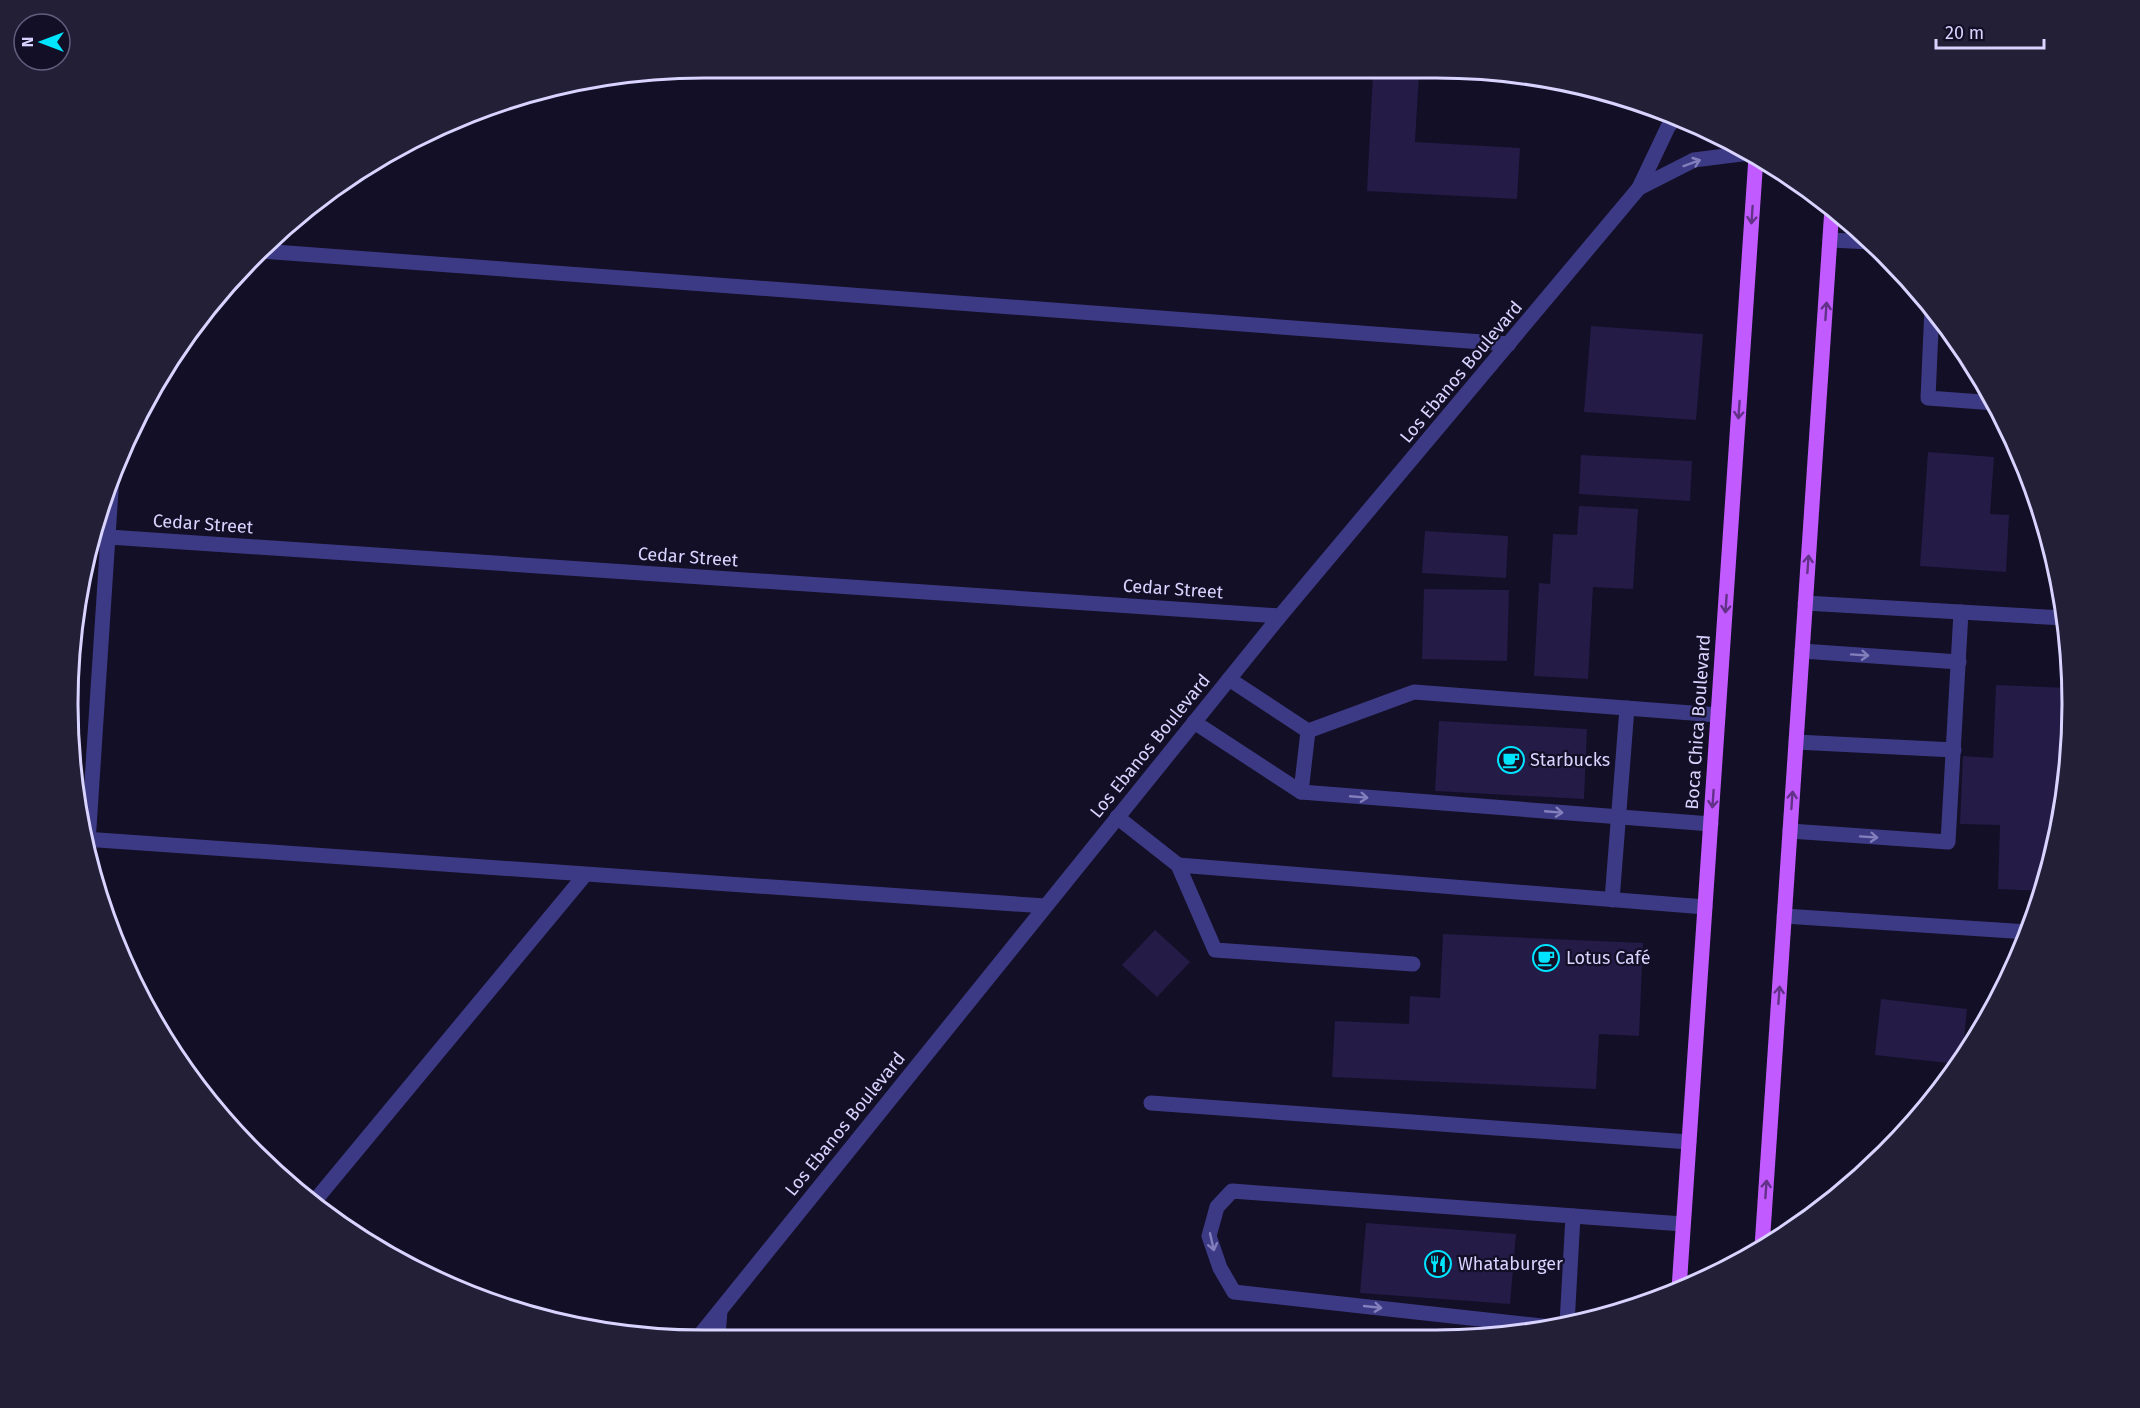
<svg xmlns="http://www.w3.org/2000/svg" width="2140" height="1408" font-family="'Fira Sans',sans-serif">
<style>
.building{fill:#241b47}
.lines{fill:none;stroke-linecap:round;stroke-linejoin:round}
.minor{stroke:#3d3a85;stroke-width:15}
.major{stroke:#c25bff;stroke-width:15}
.oneway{stroke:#837fbc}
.oneway2{stroke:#623188}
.labels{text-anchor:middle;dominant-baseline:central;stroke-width:4.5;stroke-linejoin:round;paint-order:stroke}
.street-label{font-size:18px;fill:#d9d4ff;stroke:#130f26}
.poi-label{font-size:18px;fill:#d9d4ff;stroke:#130f26;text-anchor:start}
.rim{fill:none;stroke:#d9d4ff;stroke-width:3}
</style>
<rect width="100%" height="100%" fill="#130f26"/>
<g class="building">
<polygon points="1373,73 1419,73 1415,142 1520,148 1517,199 1367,191"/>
<polygon points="1591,326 1703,334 1696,420 1584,412"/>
<polygon points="1928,452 1994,457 1990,514 2009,515 2006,572 1920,566"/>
<polygon points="1581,455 1692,461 1690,501 1579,494"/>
<polygon points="1579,506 1638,509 1633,589 1593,587 1588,679 1534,676 1539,583 1550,584 1553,534 1577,535"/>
<polygon points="1425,531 1508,536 1506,578 1422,573"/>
<polygon points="1424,589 1509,590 1507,661 1422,659"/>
<polygon points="1996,685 2070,688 2067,787 2043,891 1998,889 2000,825 1960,824 1963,756 1993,758"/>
<polygon points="1439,721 1587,729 1584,799 1435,791"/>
<polygon points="1155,930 1190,962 1157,997 1122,965"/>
<polygon points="1443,934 1643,943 1639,1036 1599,1034 1596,1089 1332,1077 1335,1021 1409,1024 1410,996 1440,998"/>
<polygon points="1881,999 1967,1009 1962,1058 1957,1064 1875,1055"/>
<polygon points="1366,1223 1516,1234 1510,1304 1360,1293"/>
</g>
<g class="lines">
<g class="minor">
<polyline points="1639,188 1694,160 1749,153"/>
<polyline points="1830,240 1871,242"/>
<polyline points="261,251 1509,344"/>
<polyline points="1932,307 1928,398 1995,403"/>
<polyline points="94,536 1280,616"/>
<polyline points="1805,603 2064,618"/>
<polyline points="1802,651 1959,662"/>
<polyline points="1229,679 1308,731 1414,692 1718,715"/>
<polyline points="1194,722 1301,792 1711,824"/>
<polyline points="1796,742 1954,750"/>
<polyline points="1301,792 1308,731"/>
<polyline points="1117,817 1178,865 1215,950 1413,964"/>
<polyline points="1790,831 1948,842 1961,612"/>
<polyline points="84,839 1045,906"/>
<polyline points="87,858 112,475"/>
<polyline points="1178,865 1705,907"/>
<polyline points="1612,900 1627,708"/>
<polyline points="1784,916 2028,932"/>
<polyline points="1151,1103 1689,1142"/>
<polyline points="313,1203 585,875"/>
<polyline points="1567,1324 1573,1216"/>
<polyline points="1551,1327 1234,1292 1220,1268 1209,1236 1217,1207 1232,1191 1683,1224"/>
<polyline points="700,1335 1280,616 1639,188 1668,127 1678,115"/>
<polyline points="718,1336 720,1311"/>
</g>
<g class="major">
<polyline points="1762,1247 1832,208"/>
<polyline points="1679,1289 1756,157"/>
</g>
</g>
<defs><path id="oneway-shaft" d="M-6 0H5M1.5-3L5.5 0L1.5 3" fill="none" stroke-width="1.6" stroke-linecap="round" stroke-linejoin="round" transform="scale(1.5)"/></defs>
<g class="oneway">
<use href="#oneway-shaft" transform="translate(1692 163) rotate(-20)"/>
<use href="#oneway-shaft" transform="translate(1860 655) rotate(4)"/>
<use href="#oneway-shaft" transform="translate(1359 797) rotate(5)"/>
<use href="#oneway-shaft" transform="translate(1554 812) rotate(5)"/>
<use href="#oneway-shaft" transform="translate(1869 837) rotate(4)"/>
<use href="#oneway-shaft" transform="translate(1212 1242) rotate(77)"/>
<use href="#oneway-shaft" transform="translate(1373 1307) rotate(6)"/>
</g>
<g class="oneway2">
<use href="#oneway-shaft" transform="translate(1752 215) rotate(94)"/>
<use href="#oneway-shaft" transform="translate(1826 311) rotate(-86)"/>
<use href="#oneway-shaft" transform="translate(1739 410) rotate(94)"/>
<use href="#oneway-shaft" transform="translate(1808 564) rotate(-86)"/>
<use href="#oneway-shaft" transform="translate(1726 604) rotate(94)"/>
<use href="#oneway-shaft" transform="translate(1713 799) rotate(94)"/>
<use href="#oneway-shaft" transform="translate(1792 800) rotate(-86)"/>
<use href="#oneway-shaft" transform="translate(1779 995) rotate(-86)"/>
<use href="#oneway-shaft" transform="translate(1766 1189) rotate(-86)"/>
</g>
<defs>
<symbol id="cafe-ring" viewBox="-11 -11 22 22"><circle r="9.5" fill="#130f26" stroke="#00e5ff" stroke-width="1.5"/><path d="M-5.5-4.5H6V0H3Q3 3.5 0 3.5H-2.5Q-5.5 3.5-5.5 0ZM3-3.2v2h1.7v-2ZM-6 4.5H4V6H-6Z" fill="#00e5ff"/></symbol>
<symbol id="restaurant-ring" viewBox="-11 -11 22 22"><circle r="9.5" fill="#130f26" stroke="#00e5ff" stroke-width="1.5"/><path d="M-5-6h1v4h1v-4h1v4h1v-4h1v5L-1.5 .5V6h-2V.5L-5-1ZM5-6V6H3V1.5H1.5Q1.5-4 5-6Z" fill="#00e5ff"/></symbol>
</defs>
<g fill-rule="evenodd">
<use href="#cafe-ring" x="1496" y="745" width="30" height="30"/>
<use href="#cafe-ring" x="1531" y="943" width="30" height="30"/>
<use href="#restaurant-ring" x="1423" y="1249" width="30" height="30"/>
</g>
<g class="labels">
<g class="street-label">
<text transform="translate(1461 372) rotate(-50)">Los Ebanos Boulevard</text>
<text transform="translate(203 524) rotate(4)">Cedar Street</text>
<text transform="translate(688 557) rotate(4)">Cedar Street</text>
<text transform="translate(1173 589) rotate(4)">Cedar Street</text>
<text transform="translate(1698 722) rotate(-86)">Boca Chica Boulevard</text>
<text transform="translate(1150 746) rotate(-51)">Los Ebanos Boulevard</text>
<text transform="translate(845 1124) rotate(-51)">Los Ebanos Boulevard</text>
</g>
<g class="poi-label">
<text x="1530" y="760">Starbucks</text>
<text x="1566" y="958">Lotus Café</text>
<text x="1458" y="1264">Whataburger</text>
</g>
</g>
<path d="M0 0H2140V1408H0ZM704 78H1436A626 626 0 0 1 2062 704V704A626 626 0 0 1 1436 1330H704A626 626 0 0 1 78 704V704A626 626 0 0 1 704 78Z" fill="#231f37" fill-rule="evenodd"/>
<path class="rim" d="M704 78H1436A626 626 0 0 1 2062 704V704A626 626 0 0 1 1436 1330H704A626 626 0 0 1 78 704V704A626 626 0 0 1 704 78Z"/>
<g transform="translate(42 42) rotate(270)"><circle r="28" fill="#130f26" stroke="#625e7d" stroke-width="1.5"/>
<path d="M0-4.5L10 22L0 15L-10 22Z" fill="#00e5ff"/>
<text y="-9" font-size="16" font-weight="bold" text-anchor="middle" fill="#d9d4ff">N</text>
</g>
<path d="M1936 39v9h108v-9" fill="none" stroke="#d9d4ff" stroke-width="3"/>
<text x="1945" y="39" font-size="18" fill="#d9d4ff" stroke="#130f26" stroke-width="4.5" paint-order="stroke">20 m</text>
</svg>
